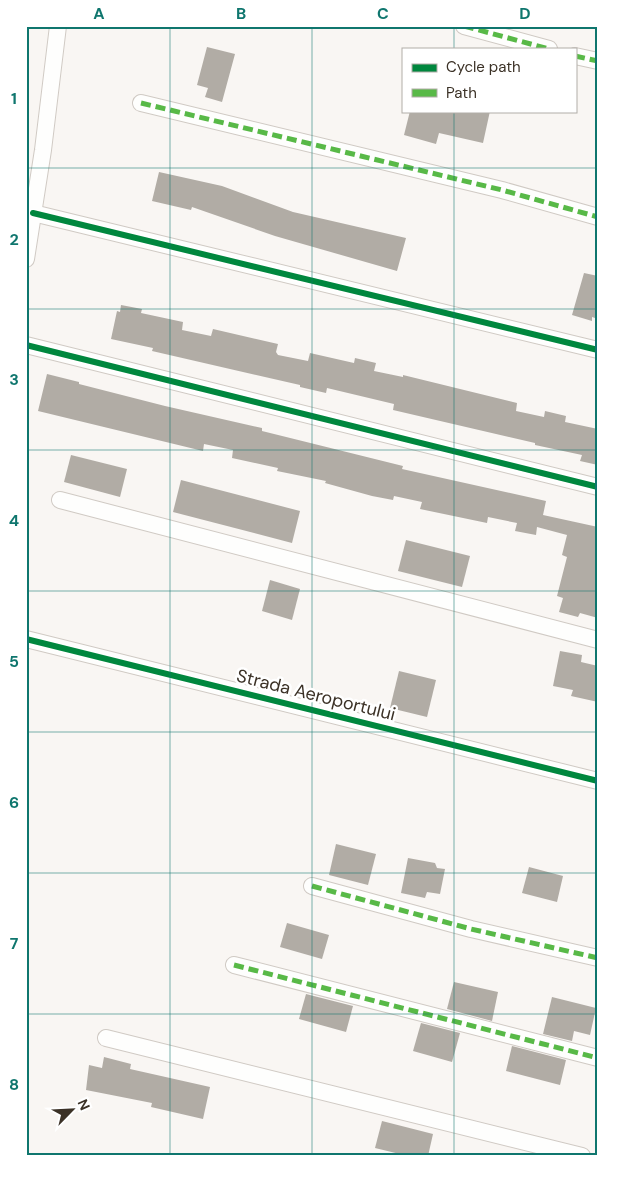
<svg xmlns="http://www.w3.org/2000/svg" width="624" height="1182" font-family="'DM Sans',sans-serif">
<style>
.building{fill:#b1aca5}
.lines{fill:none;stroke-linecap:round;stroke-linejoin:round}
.minor-casing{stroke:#d0cac4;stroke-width:18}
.minor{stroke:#fefefd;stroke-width:16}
.quiet{stroke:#58b947;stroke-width:5;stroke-dasharray:10 5;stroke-linecap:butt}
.cycleway-casing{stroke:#fff;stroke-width:9}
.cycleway{stroke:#00873e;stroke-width:6}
.grid{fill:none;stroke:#0f766e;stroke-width:1;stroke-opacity:0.55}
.labels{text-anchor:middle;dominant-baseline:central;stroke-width:5;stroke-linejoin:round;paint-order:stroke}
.street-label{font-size:18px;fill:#3b3126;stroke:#fff}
.neatline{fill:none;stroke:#0f766e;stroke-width:2}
.grid-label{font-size:16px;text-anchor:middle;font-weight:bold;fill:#0f766e}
</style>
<rect width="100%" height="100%" fill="#f9f6f3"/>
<g class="building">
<polygon points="207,47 235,54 222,102 205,97 208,88 197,85"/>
<polygon points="410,111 490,111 483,143 439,133 436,144 404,135"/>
<polygon points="159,172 222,186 293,212 406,238 397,271 275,236 192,207 191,210 152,201"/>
<polygon points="584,273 598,276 598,319 592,317 592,321 572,315"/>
<polygon points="121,305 142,309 141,313 183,322 182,330 211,336 213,329 278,344 276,352 278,355 308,361 310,353 354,363 355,358 376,363 374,371 403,377 403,375 517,403 516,411 544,417 545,411 566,416 565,422 598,429 598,465 580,461 582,455 535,445 535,443 393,410 394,404 327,388 326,393 300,387 300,385 152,351 153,348 111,339 117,311 120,312"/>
<polygon points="47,374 79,382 79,384 165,406 262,428 262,431 403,466 402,469 546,501 543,515 598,527 598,618 580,613 578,617 559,612 563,598 557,596 567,557 562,555 567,535 537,527 536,535 515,531 517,523 488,517 487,523 420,509 422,502 394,496 393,500 372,496 325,483 326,481 277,471 278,468 232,458 233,450 204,444 203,451 38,411"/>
<polygon points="71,455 127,469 120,497 64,482"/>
<polygon points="181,480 300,511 292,543 173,512"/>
<polygon points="406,540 470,556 462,587 398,571"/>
<polygon points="270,580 300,589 292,620 262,611"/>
<polygon points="560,651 582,655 581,662 598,666 598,702 571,696 573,690 553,686"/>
<polygon points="399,671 436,680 427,717 390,708"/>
<polygon points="336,844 376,854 368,885 329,875"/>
<polygon points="408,858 435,863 437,868 445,869 440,894 427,892 425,898 401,893"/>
<polygon points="529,867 563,876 557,902 522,893"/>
<polygon points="287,923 329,935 322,959 280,947"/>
<polygon points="454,982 498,992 492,1021 447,1009"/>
<polygon points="306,994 353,1006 346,1032 299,1019"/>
<polygon points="552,997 596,1008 590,1035 574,1031 572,1041 543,1034"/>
<polygon points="421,1023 460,1033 452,1062 413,1051"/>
<polygon points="512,1046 566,1060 560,1085 506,1071"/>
<polygon points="104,1057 131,1064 130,1069 210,1087 203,1119 151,1107 152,1103 86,1090 89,1065 102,1068"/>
<polygon points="382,1121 433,1134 428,1156 408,1156 375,1148"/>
</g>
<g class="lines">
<defs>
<g id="minor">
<polyline points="464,26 549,49"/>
<polyline points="575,56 598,61"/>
<polyline points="141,103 502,190 598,217"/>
<polyline points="33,213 598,350"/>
<polyline points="26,259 43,150 58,26"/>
<polyline points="26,345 598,487"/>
<polyline points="60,500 598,640"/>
<polyline points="26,639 598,781"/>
<polyline points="312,886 471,929 598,958"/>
<polyline points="234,965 598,1058"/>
<polyline points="106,1038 582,1156"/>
</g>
</defs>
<use href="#minor" class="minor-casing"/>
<use href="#minor" class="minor"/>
<g class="quiet">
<polyline points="464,26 549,49"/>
<polyline points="575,56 598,61"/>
<polyline points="141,103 502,190 598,217"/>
<polyline points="312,886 471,929 598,958"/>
<polyline points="234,965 598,1058"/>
</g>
<defs>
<g id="cycleway">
<polyline points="33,213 598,350"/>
<polyline points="26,345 598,487"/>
<polyline points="26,639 598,781"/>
</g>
</defs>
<use href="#cycleway" class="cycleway-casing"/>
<use href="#cycleway" class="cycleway"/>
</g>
<path class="grid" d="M170,26V1156M312,26V1156M454,26V49M454,111V1156M26,168H598M26,309H598M26,450H598M26,591H598M26,732H598M26,873H598M26,1014H598"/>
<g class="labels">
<g class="street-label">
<text transform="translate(316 695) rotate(14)">Strada Aeroportului</text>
</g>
</g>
<rect width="624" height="1182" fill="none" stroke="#ffffff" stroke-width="55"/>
<rect x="402" y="48" width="175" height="65" fill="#ffffff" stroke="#b1ada8"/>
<rect x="412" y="64" width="25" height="8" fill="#00873e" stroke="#b1ada8"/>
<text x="446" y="72" font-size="15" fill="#3b3126">Cycle path</text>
<rect x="412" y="89" width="25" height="8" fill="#58b947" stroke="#b1ada8"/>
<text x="446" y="98" font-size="15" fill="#3b3126">Path</text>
<g transform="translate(72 1110) rotate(66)" stroke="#ffffff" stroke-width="4" paint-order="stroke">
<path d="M0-4L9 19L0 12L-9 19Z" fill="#3b3126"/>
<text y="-8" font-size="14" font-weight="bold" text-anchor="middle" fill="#3b3126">N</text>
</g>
<rect x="28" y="28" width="568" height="1126" class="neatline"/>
<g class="grid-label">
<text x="99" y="19">A</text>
<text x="241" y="19">B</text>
<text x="383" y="19">C</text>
<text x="525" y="19">D</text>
<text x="14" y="104">1</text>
<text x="14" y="245">2</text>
<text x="14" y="385">3</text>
<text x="14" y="526">4</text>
<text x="14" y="667">5</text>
<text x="14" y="808">6</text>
<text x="14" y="949">7</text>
<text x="14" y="1090">8</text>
</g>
</svg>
